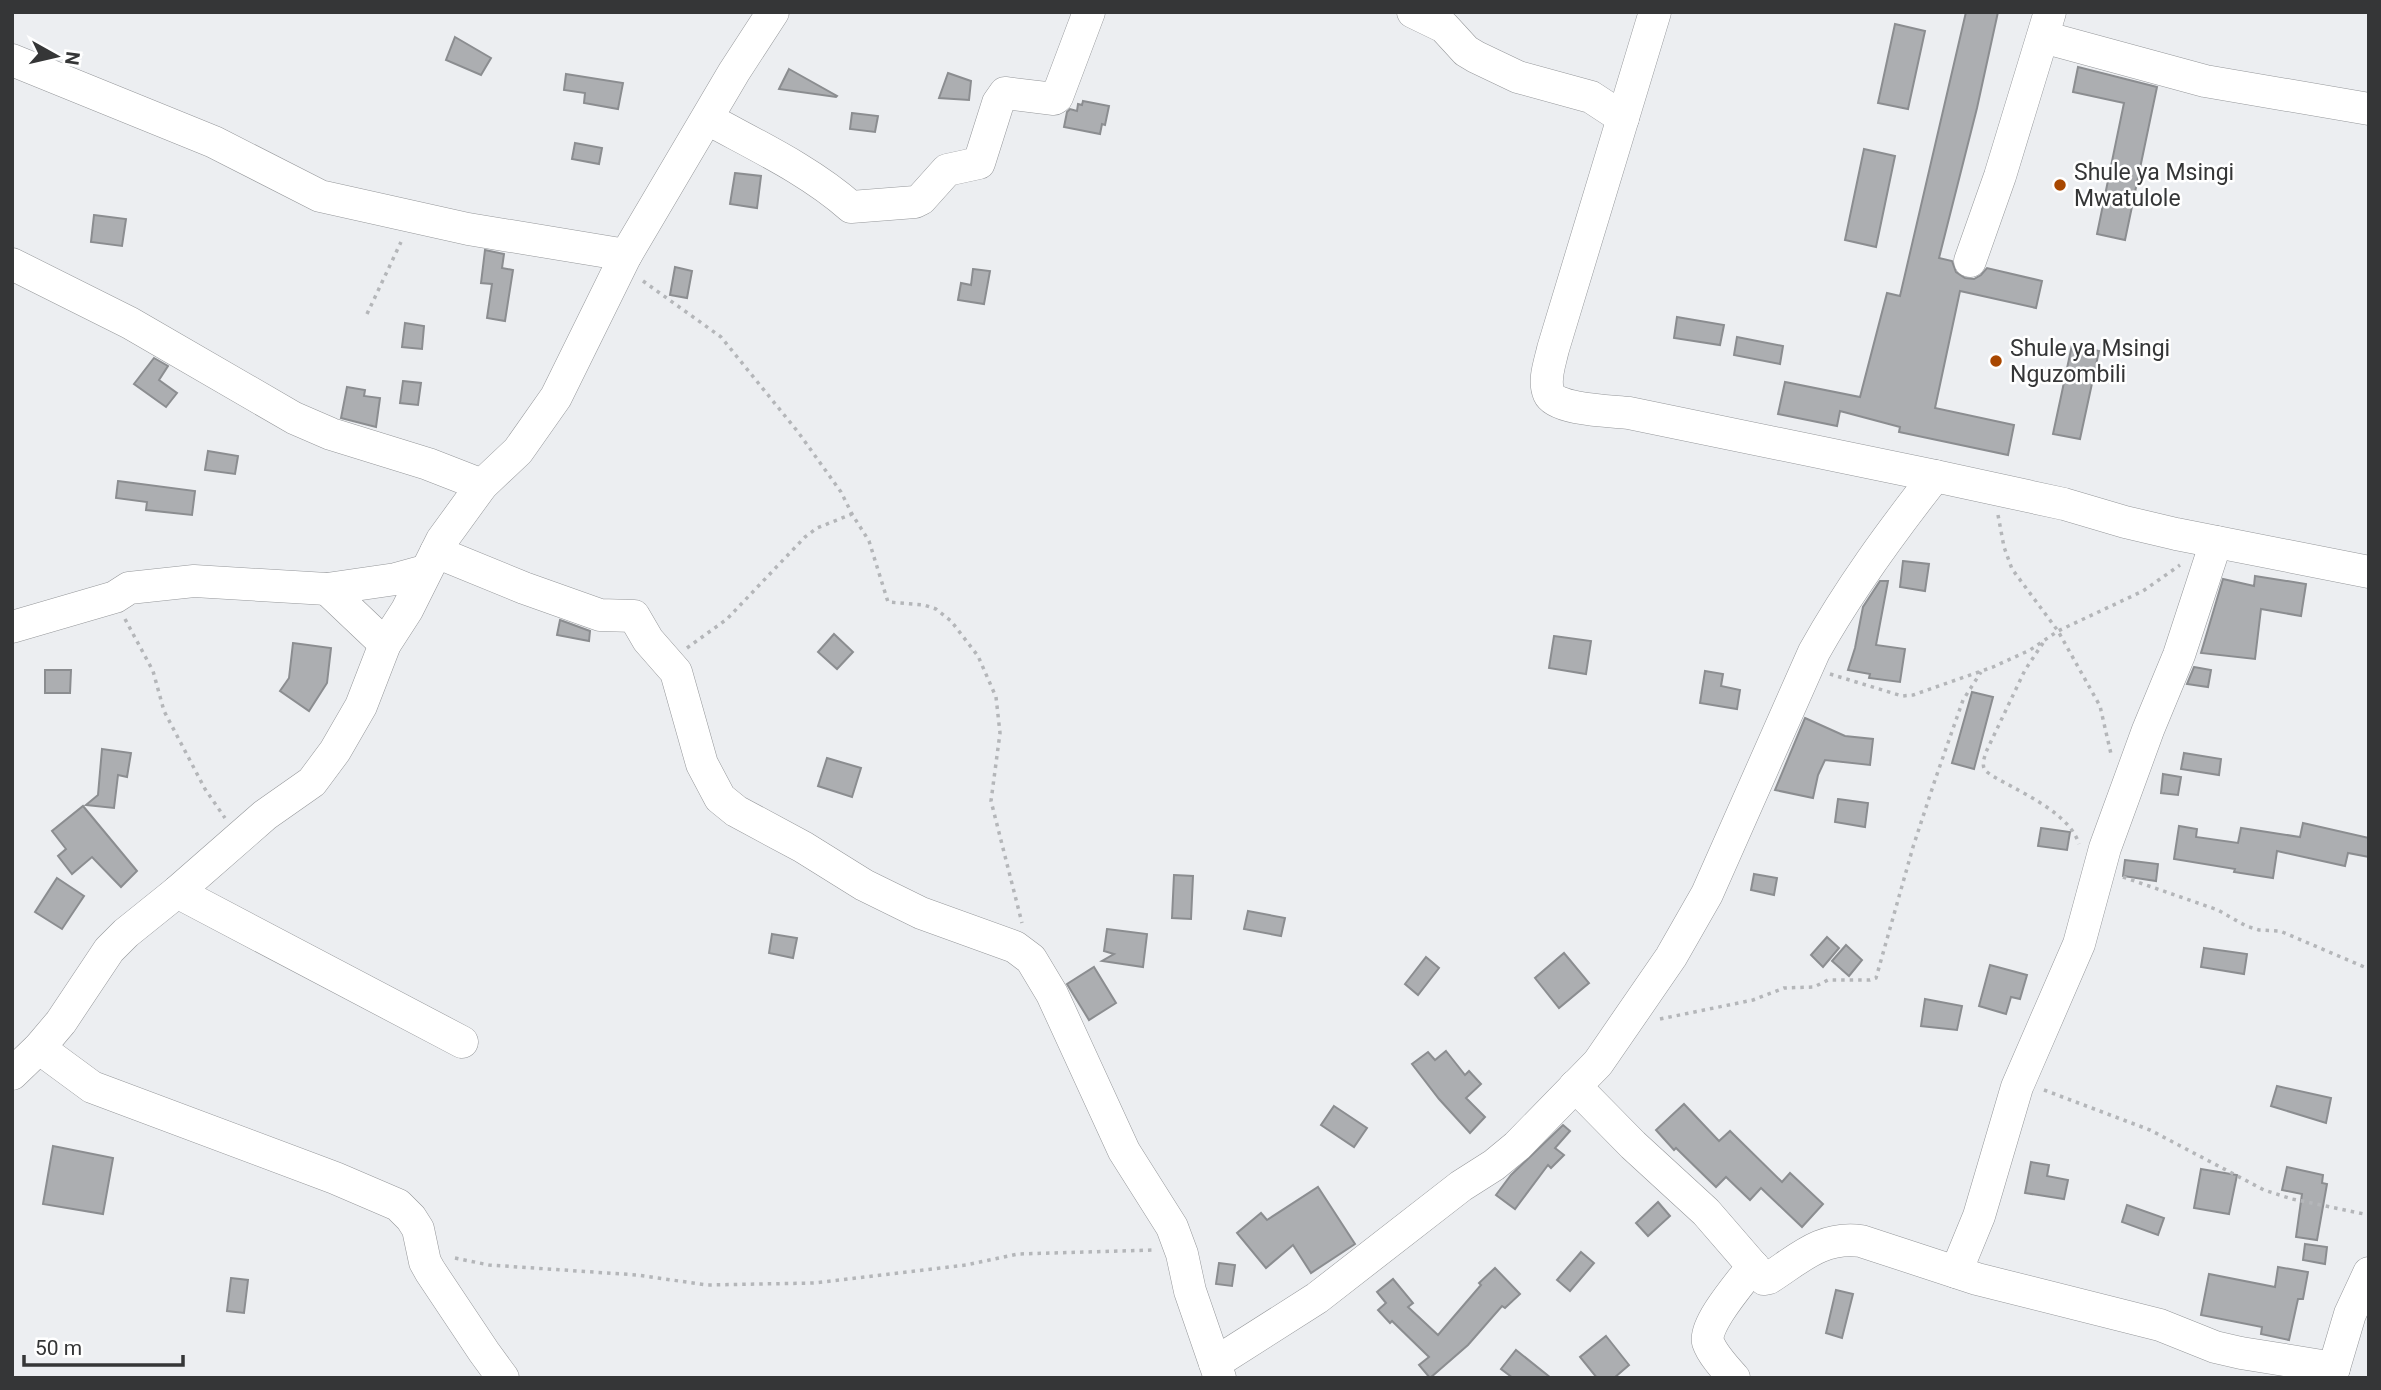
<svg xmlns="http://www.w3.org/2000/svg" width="2381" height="1390" font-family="Roboto,sans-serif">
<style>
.building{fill:#acaeb1;stroke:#8b8d90;stroke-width:2}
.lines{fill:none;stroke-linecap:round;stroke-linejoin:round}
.minor-casing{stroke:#95979a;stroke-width:33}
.path{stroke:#b4b6b9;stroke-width:3.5;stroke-dasharray:3.5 5;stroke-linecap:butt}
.minor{stroke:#fff;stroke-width:32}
.poi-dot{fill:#a84700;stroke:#fff;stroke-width:2.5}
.labels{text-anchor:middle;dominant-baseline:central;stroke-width:5;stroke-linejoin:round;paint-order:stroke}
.poi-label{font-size:23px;fill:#353637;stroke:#fff;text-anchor:start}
</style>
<rect width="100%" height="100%" fill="#eceef1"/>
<g class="building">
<polygon points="1966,12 1998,12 1977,108 1939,258 1952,261 1956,272 1965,278 1974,279 1981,275 1987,268 2042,281 2036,308 1960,291 1935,408 2014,425 2008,455 1899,432 1900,427 1840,411 1837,426 1778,414 1785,382 1860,397 1887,293 1900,296"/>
<polygon points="1895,24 1925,31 1908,109 1878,103"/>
<polygon points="455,37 491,58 481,75 446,60"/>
<polygon points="2078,67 2157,87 2125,240 2097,234 2124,103 2073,92"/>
<polygon points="789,69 837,96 836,97 779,89"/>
<polygon points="948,73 971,81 969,100 939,98"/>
<polygon points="566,74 623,83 618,109 584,103 585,93 564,90"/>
<polygon points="1083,101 1109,106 1105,125 1102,124 1100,134 1064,127 1067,112 1070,109 1077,111 1078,104 1082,105"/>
<polygon points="852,113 878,116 875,132 850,129"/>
<polygon points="575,143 602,148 599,164 572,159"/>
<polygon points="1864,149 1895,156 1876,247 1845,240"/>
<polygon points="735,173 761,176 757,208 730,204"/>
<polygon points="94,215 126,219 122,246 91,242"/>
<polygon points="485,250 504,254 502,268 513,270 505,321 487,318 492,284 481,283"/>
<polygon points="675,267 692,271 687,298 670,295"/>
<polygon points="973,269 990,271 984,304 958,300 961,283 971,285"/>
<polygon points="1677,317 1724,325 1720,345 1674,338"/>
<polygon points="405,323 424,326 422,349 402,347"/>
<polygon points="1737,337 1783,346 1780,364 1734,355"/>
<polygon points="2072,345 2099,351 2080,439 2053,434"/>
<polygon points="154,358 168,366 159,380 177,393 166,407 134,384"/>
<polygon points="403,381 421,383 418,405 400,403"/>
<polygon points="347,387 365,390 364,396 380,398 376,427 341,418"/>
<polygon points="208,451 238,456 235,474 205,470"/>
<polygon points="118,481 195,491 192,515 146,510 147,502 116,498"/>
<polygon points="1903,561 1929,564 1925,591 1900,587"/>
<polygon points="2255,576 2306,584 2301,616 2261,609 2255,659 2201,653 2223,579 2254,586"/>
<polygon points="1880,581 1888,581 1876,645 1905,649 1900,682 1869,678 1870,674 1848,670 1855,648 1863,607"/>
<polygon points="560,620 590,631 589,641 557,635"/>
<polygon points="834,634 853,652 837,669 818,652"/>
<polygon points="1554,636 1591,641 1586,674 1549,668"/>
<polygon points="293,643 331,648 327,683 309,711 280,691 289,678"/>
<polygon points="2194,667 2211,670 2208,687 2187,684"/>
<polygon points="45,670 71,670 70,693 45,693"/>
<polygon points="1705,671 1723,674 1721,686 1740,690 1737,709 1700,703"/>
<polygon points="1972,692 1993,697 1974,769 1952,763"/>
<polygon points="1805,718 1845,736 1873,739 1870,765 1825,760 1818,775 1813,798 1775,790"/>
<polygon points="102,749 131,753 127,777 118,775 114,808 86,805 98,795"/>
<polygon points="2184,753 2221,759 2219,775 2181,769"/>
<polygon points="827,758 861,768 852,797 818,786"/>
<polygon points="2163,774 2181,777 2178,795 2161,793"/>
<polygon points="1838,799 1868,803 1865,827 1835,822"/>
<polygon points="83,806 137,871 121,887 92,857 72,874 58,856 66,849 52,831"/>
<polygon points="2303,823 2369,838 2369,857 2348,853 2345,866 2277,851 2273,878 2234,872 2235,869 2174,859 2179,826 2197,829 2196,837 2238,843 2241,828 2300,837"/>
<polygon points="2041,828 2070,832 2067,850 2038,846"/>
<polygon points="2125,860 2158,864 2156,881 2123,876"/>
<polygon points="1754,874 1777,878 1774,895 1751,890"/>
<polygon points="1174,875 1193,876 1191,919 1172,918"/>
<polygon points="57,878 84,896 62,929 35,912"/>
<polygon points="1248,911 1285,918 1281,936 1244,929"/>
<polygon points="1107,929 1147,934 1143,967 1102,961 1114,954 1104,951"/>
<polygon points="772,934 797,938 793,958 769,953"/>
<polygon points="1827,937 1839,948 1823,967 1811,955"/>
<polygon points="1846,945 1862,960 1849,976 1832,961"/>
<polygon points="2204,948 2247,954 2244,974 2201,967"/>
<polygon points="1564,953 1589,983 1559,1008 1535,978"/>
<polygon points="1426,957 1439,968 1418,995 1405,984"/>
<polygon points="1990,965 2027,975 2020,999 2011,997 2006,1014 1979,1006"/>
<polygon points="1094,967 1116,1003 1089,1020 1067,984"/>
<polygon points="1925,999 1962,1006 1957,1030 1921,1026"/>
<polygon points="1446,1051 1465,1075 1469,1071 1481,1084 1466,1098 1485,1117 1470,1133 1439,1099 1412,1064 1428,1052 1435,1060"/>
<polygon points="2277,1086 2331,1098 2326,1123 2271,1106"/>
<polygon points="1684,1104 1719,1141 1730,1131 1782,1182 1790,1173 1823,1204 1802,1227 1761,1188 1750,1200 1726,1177 1716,1187 1676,1148 1674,1150 1656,1130"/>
<polygon points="1334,1106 1367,1128 1354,1147 1321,1125"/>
<polygon points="1563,1125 1570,1131 1555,1148 1564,1155 1551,1168 1548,1165 1515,1209 1496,1195 1511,1175"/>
<polygon points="53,1146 113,1158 103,1214 43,1204"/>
<polygon points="2031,1162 2049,1165 2047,1176 2068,1180 2064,1199 2025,1193"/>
<polygon points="2287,1167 2323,1175 2322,1183 2327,1184 2317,1240 2296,1237 2302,1194 2282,1190"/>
<polygon points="2201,1169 2237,1175 2229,1214 2194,1208"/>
<polygon points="1318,1187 1355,1244 1311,1273 1293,1245 1266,1268 1237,1233 1261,1213 1267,1220"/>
<polygon points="1658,1202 1670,1216 1648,1236 1636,1223"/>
<polygon points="2127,1205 2164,1218 2158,1235 2122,1222"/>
<polygon points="2305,1244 2327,1247 2325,1264 2303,1260"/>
<polygon points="1581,1252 1594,1263 1570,1291 1557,1280"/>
<polygon points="1219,1263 1235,1265 1232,1286 1216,1284"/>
<polygon points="2278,1267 2308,1272 2303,1299 2298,1299 2289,1340 2261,1334 2262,1327 2201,1315 2209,1274 2275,1287"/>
<polygon points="1495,1268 1520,1294 1505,1308 1502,1306 1468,1345 1430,1378 1419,1365 1429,1357 1392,1321 1390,1323 1378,1310 1386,1303 1377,1292 1393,1279 1413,1303 1408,1307 1438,1335 1481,1285 1479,1283"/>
<polygon points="231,1278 248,1280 244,1313 227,1311"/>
<polygon points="1836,1290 1853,1294 1842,1338 1826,1333"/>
<polygon points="1606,1336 1629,1365 1614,1378 1597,1378 1580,1357"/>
<polygon points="1516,1350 1551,1378 1513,1378 1501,1369"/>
</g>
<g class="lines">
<defs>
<g id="minor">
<polyline points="1413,12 1444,27 1466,51 1476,57 1518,77 1591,97 1623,118"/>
<path d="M1655,12L1553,349C1550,363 1543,380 1549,394C1556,410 1612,411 1629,413L1935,476L2064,504L2125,522L2176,534L2369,572"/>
<polyline points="2043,37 2205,81 2369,109"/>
<polyline points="12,60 214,142 320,196 468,229 626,255"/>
<path d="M708,119C757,146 809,170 851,207L915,202L921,199L947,170L979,163L998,103L1005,93L1054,99L1057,97L1089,12"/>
<polyline points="1970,261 2000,176 2050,12"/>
<polyline points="12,264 130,323 294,418 331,434 428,464 482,485"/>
<polyline points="436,552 524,588 600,615 634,616 648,640 676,672 702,764 720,798 736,811 803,847 864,885 921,913 1015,947 1031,959 1052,994 1124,1151 1172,1227 1182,1254 1190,1291 1220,1378"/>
<polyline points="327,589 385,644"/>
<polyline points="12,627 115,597 129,588 194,581 327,589 396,579 425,571"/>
<polyline points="177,892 462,1042"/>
<polyline points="39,1048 92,1087 335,1178 398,1205 411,1218 418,1229 425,1262 430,1271 484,1352 503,1378"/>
<polyline points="12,1074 39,1048 61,1022 109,950 126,933 177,892 265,815 312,782 335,751 361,706 385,644 407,610 442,540 482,485 518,451 556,397 626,255 734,72 773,12"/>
<path d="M1575,1086L1633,1145L1706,1212L1764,1279L1769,1278C1800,1258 1822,1236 1861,1241L1977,1279L2160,1325L2215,1347L2241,1353L2334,1368"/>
<polyline points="1956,1272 1979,1216 2017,1087 2079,944 2105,848 2148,730 2179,655 2216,542"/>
<path d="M1215,1363L1317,1298L1461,1186L1494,1165L1517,1146L1598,1063L1671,957L1707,894L1814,652C1849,589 1891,532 1935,476"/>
<path d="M1734,1378C1725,1368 1712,1354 1708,1342C1703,1325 1742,1281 1753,1266"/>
<polyline points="2331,1378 2350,1314 2369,1273"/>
</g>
</defs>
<use href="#minor" class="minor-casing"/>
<g class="path">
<polyline points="643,281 721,337 798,432 841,492 852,514 869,541 888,602 924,605 936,609 951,621 978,656 996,697 1000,733 991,801 1022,923"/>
<polyline points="367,314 401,242"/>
<polyline points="1998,515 2004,547 2012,569 2058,631 2100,706 2111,754"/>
<polyline points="125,619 153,671 164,711 205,789 225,818"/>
<path d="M2043,643L2025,670L1986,752C1985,756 1982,763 1984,768C1987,780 2067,804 2079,844"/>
<polyline points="687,648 727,619 805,537 817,528 852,514"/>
<polyline points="1830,674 1902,696 1913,695 1993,667 2030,650 2058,631 2143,591 2180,565"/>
<polyline points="2123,877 2218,910 2246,926 2259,930 2280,931 2369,969"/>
<polyline points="1660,1019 1753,1000 1784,988 1814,987 1828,980 1870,980 1876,978 1913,847 1935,780 1963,700 1981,672"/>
<polyline points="2044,1090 2150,1130 2264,1190 2292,1199 2369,1215"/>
<polyline points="455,1258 489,1265 637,1275 707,1285 814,1283 966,1265 1018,1254 1153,1250"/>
</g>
<use href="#minor" class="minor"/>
</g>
<g class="poi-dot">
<circle cx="2060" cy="185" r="7"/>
<circle cx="1996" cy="361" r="7"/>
</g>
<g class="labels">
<g class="poi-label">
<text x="2074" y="172">Shule ya Msingi<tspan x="2074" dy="26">Mwatulole</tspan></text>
<text x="2010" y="348">Shule ya Msingi<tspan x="2010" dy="26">Nguzombili</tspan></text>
</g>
</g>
<rect width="2381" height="1390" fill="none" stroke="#353637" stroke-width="28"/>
<g transform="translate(56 56) rotate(98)" stroke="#ffffff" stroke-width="5" paint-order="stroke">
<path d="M0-5L12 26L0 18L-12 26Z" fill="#353637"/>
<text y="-10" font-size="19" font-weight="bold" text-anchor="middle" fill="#353637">N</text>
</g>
<path d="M24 1355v10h159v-10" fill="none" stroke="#353637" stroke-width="3.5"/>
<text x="35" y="1355" font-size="21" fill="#353637" stroke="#ffffff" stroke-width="5" paint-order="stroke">50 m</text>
</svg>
